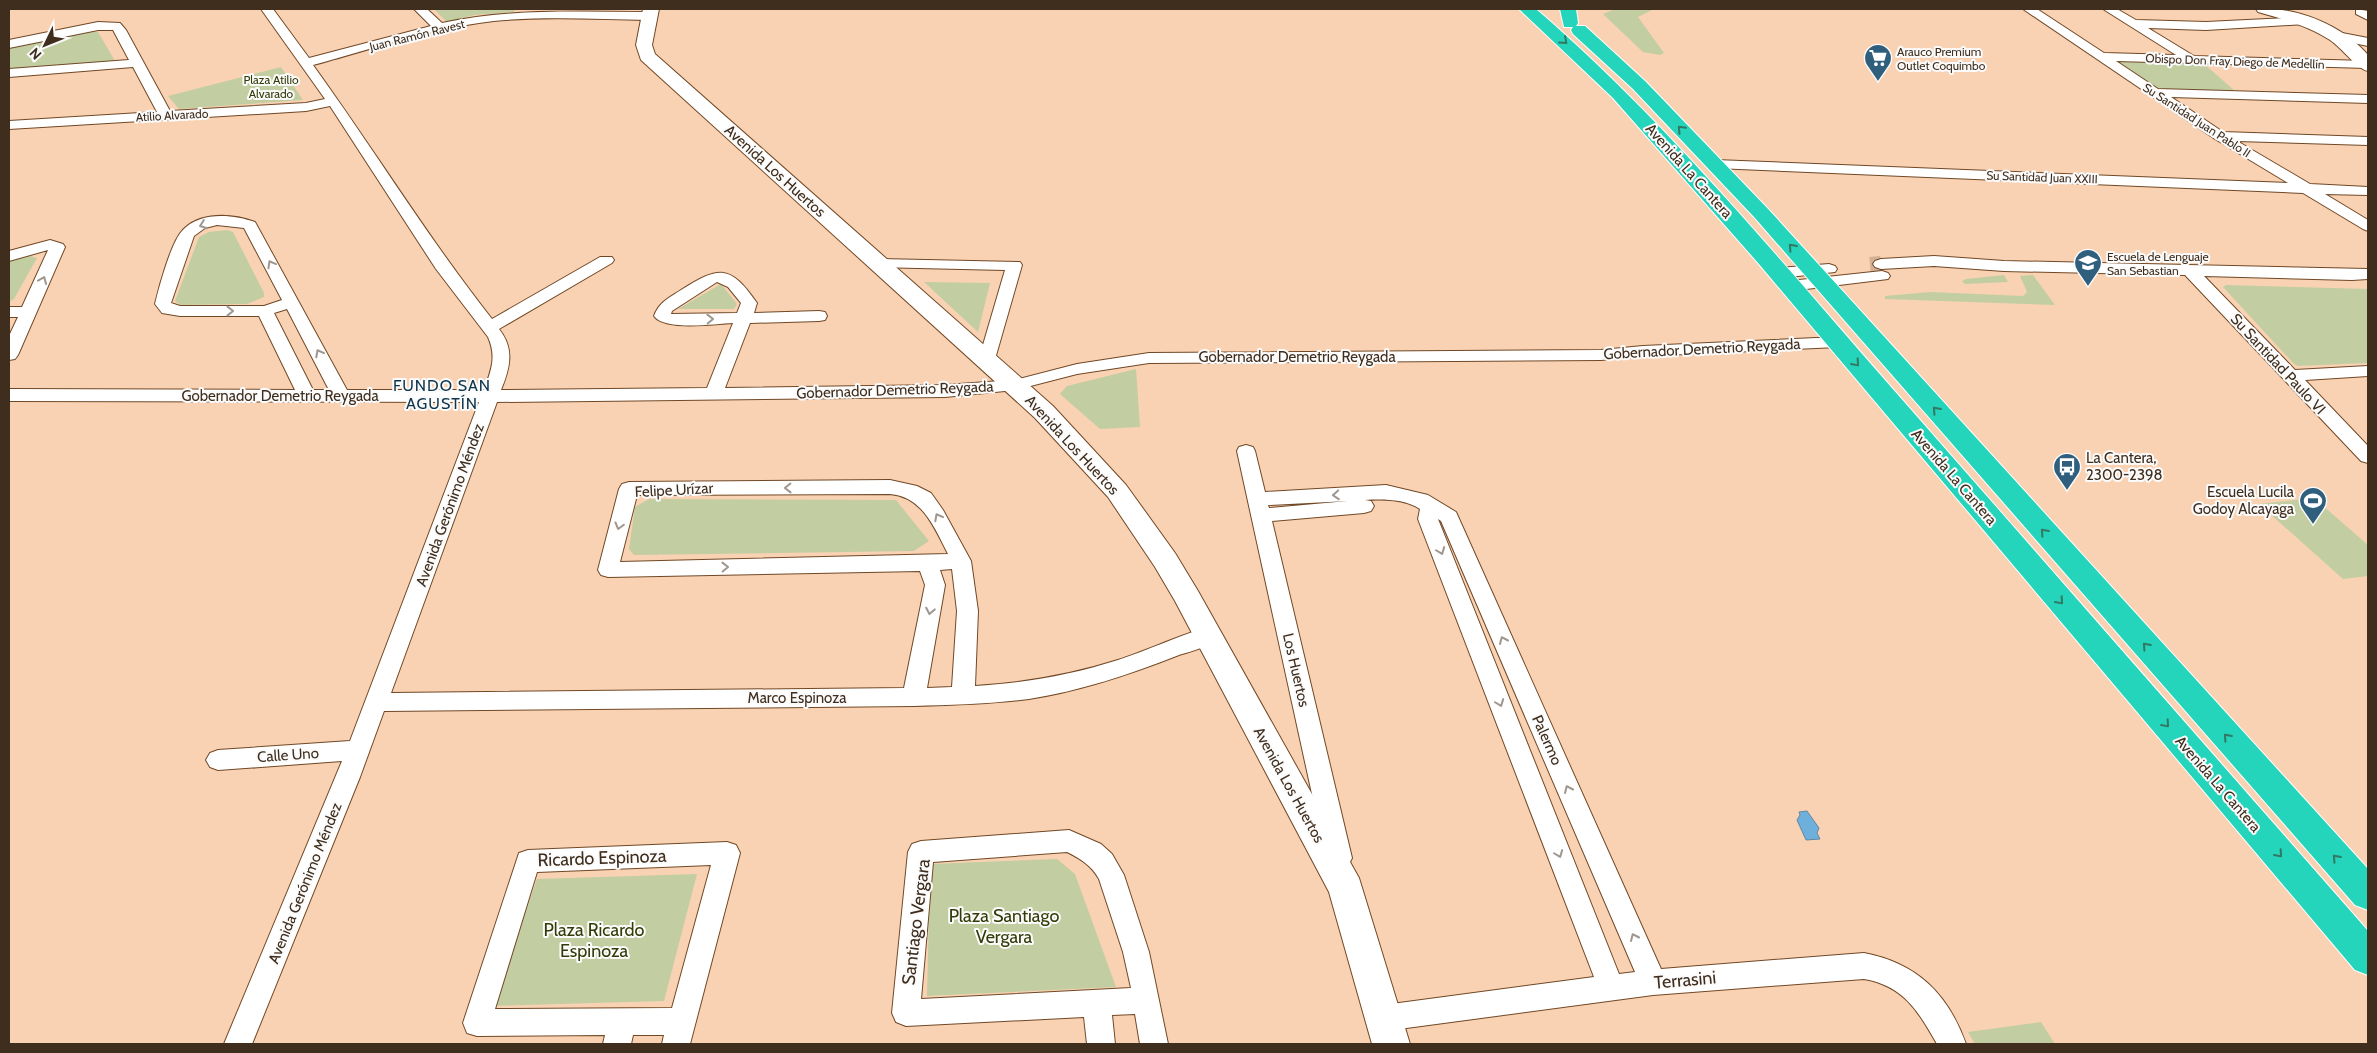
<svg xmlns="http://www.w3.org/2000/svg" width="2377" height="1053" font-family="Cabin,sans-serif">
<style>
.green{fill:#c2cea1}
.water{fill:#6eafdc;stroke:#6088a3}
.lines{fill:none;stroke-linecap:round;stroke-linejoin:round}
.street-tunnel{stroke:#d4b195;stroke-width:16;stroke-dasharray:16 8;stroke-linecap:butt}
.street-casing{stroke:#714825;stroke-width:2}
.secondary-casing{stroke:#714825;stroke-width:2}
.highway-casing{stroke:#fff;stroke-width:2}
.street{fill:#fff;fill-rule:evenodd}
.secondary{fill:#fff;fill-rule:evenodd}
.highway{fill:#24d4bb;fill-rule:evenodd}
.oneway{stroke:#337864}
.oneway2{stroke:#9f968e}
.labels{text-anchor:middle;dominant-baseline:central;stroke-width:4;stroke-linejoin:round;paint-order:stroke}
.far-street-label{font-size:12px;fill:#3f2d1d;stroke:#fbfbfb}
.far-poi-label{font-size:12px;fill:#3f2d1d;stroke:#fbfbfb;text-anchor:start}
.far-park-label{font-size:12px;fill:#333c07;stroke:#fbfbfb}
.street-label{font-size:15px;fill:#3f2d1d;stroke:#fbfbfb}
.poi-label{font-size:15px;fill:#3f2d1d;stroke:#fbfbfb;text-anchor:start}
.neighbourhood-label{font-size:16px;letter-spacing:1px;fill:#0e354c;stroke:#fbfbfb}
.near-street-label{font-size:18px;fill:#3f2d1d;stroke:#fbfbfb}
.near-park-label{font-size:18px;fill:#333c07;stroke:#fbfbfb}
</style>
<rect width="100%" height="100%" fill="#f9d2b3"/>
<g class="green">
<polygon points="434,9 515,9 514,12 474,15 447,22"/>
<polygon points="1615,9 1654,9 1638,17 1664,53 1660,55 1643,52 1603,14"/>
<polygon points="88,32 98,32 115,61 9,69 9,46"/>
<polygon points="2117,61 2203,63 2235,91 2163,92"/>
<polygon points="281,67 303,100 179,109 168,96"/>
<polygon points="227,230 233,232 264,293 264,297 247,304 180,305 175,301 199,237 209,232"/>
<polygon points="27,255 37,258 14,299 9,302 9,261"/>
<polygon points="2004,275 2008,282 1965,284 1962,281 1966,279"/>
<polygon points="2033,275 2055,305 1885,299 1885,296 1930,292 2023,296 2027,292 2020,276"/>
<polygon points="924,282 990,283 978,332"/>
<polygon points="721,284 737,304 734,309 678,309"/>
<polygon points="2226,285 2368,289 2368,363 2298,366 2294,364 2223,287"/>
<polygon points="1136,369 1140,427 1100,429 1060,394 1067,386"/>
<polygon points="2314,498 2368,545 2368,576 2343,579 2259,504"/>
<polygon points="649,499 896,500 929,541 914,551 634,555 629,549 635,507"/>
<polygon points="1057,859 1075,874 1116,987 927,996 930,864"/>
<polygon points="697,874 664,1001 491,1006 537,879"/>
<polygon points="2041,1022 2055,1044 1975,1044 1968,1032"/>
</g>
<polygon class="water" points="1807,811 1819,828 1817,833 1820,839 1806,840 1797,820 1800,815 1799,812"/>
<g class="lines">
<polyline class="street-tunnel" points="1870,265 1881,264"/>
<defs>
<g id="street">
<path d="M261,9H273L309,58L431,26L414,9H427L442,23C511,8 579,12 649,12L655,16L649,20C597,19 545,16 494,21C432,28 373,49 313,65C373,148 428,238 492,319L600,257H612L614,260L612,263L499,329C515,349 510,368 501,390L707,388L733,323C715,324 664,331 654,316C659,302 669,298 681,290C719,266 730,264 757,303L754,313L819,311L825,312L827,316L825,320L819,321L750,323L725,388L945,385L1015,380L1077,364L1149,353L1601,350L1643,346L1838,337L1844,338L1847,342L1844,346L1838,347L1643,356L1601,360L1149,363L1077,374L1015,390L945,397L497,402L391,693L904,688L925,585L920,571L608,577L601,575L598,570L619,489L622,484L629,482L890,480L917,486L931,493L943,510L971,561L978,611L975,686C1024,683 1071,675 1118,660C1148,650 1178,636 1208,627L1216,629L1219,635C1213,647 1191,651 1179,655C1131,674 1080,691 1029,699C991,704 952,705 914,706L384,711L360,777L252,1044H224L342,761L218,770L210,767L206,760L210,753L218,750L350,741L479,402L9,401V389L295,390L259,316H180L162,313L155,304C159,287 171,243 182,231C199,211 233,214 255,222L347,390H484C491,371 497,357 488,337L436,269L330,106L306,111L9,129V121L157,112L133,67L9,77V69L129,60L113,30H98L9,48V40L98,22L120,23L126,30L170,111L306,103L325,99ZM217,225L244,228L282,300L264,306H180L171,303L194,236L205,228ZM717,282L728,287L741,303L737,313L671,314L672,311ZM287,309L329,390H313L274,313ZM890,494C923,497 934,527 948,554L620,562L637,495ZM952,569L957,611L952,687L927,688L945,585L940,570Z"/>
<polygon points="2023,9 2037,9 2104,53 2176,55 2103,9 2117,9 2136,20 2206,22 2309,17 2311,20 2309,23 2305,24 2206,30 2148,28 2194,56 2367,61 2368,68 2116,61 2158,89 2368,95 2368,103 2171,97 2223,132 2368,137 2368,145 2237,141 2310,184 2368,187 2368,195 2325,194 2368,220 2368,231 2363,229 2303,193 1715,168 1708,164 1715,160 2288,183 2215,139"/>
<polygon points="2356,9 2368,11 2368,20 2356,14"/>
<polygon points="2337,32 2368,38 2368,46 2333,39 2331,36 2333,33"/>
<polygon points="50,240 63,244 65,247 18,355 15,359 9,360 9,336 18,317 9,317 9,307 22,307 48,250 9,261 9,251"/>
<polygon points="1934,256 2004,261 2368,269 2368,279 2352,280 2204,276 2295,370 2368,366 2368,376 2305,380 2368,446 2368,463 2361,461 2185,275 2004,271 1934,266 1881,269 1875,267 1873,264 1875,261 1881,259"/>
<polygon points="880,259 1020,262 1022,265 993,366 981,366 978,362 1005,270 874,267 872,264 874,261"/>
<polygon points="1829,264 1835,266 1837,269 1835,272 1779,278 1773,276 1771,273 1773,270 1779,268"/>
<polygon points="1882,271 1888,273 1890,276 1888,279 1790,291 1784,289 1782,286 1784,283 1790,281"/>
<path d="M1246,445L1253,447L1255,451L1265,492L1386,485L1428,495L1456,512L1661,969L1864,953C1917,963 1948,994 1966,1044H1937C1918,1011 1904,986 1864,979L1653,995L1384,1031L1374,1027L1370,1018L1374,1009L1384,1005L1594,977L1418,519L1420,509C1404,499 1384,499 1365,500L1371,501L1374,506L1371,511L1364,513L1272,521L1352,858L1348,866L1339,869L1330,866L1326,858L1237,451L1239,447ZM1348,501L1269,508L1268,505ZM1438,519L1441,521L1635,972L1619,974Z"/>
<path d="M1069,830L1101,844L1112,854L1124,875L1149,952L1168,1044H1140L1135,1014L1112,1015L1115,1044H1087L1084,1017L906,1026L896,1022L892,1013L908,852L912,844L921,841ZM1067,852C1081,859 1091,865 1099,879L1123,952L1131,988L921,999L933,862Z"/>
<path d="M727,842L736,845L740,853L690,1044H662L664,1035H633L631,1044H603L605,1035L477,1036L467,1033L463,1023L519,853L528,850ZM711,865L672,1008L495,1009L537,872Z"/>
</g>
<g id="secondary">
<polygon points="643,9 659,9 652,45 655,54 1053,406 1126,485 1175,553 1198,591 1359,878 1410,1044 1372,1044 1329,892 1175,601 1155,567 1108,497 1035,418 641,60 636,45"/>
<path d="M2256,9C2296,6 2342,25 2368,55V71C2357,69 2342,48 2330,40C2309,26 2283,19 2258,12Z"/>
</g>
<g id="highway">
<path d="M1519,9H1536C1666,121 1778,258 1891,387C2050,568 2209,750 2368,931V975L2355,970L1759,264L1613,98Z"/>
<polygon points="1560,9 1576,9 1578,23 1576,26 1585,26 1645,81 1769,210 2368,869 2368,910 2355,905 1755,218 1633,89 1573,34 1571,30 1573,27 1564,27"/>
</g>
</defs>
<use href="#street" class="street-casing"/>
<use href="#secondary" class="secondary-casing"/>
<use href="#highway" class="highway-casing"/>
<use href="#street" class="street"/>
<use href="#secondary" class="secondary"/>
<use href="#highway" class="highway"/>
</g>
<defs><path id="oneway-chevron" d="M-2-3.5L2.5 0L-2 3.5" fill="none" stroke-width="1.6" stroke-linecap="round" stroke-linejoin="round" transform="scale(1.25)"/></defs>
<g class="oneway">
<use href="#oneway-chevron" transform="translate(1564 41) rotate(42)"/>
<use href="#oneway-chevron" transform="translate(1681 129) rotate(-133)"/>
<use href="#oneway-chevron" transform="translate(1792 247) rotate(-132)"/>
<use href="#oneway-chevron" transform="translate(1856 363) rotate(49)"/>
<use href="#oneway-chevron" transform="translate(1936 410) rotate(-132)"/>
<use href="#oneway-chevron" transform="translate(2044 532) rotate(-132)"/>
<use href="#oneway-chevron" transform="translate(2060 601) rotate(49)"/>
<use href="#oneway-chevron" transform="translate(2146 646) rotate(-132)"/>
<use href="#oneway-chevron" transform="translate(2166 724) rotate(49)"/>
<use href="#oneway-chevron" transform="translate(2227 737) rotate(-132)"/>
<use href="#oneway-chevron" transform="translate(2279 854) rotate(49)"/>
<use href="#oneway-chevron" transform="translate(2336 858) rotate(-132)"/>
</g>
<g class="oneway2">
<use href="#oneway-chevron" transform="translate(203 225) rotate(160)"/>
<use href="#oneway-chevron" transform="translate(271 264) rotate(-119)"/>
<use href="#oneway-chevron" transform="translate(43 280) rotate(-67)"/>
<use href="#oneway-chevron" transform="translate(230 311)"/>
<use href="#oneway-chevron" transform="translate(710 319) rotate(-1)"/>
<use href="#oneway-chevron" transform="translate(319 353) rotate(-118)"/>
<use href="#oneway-chevron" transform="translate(788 488) rotate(179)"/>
<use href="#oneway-chevron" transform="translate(1336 495) rotate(176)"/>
<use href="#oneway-chevron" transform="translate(938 517) rotate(-118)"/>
<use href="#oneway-chevron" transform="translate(619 526) rotate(105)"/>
<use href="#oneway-chevron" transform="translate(1441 551) rotate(69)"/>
<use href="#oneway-chevron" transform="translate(725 567) rotate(-1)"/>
<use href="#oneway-chevron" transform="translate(930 611) rotate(101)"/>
<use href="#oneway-chevron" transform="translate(1503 640) rotate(-114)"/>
<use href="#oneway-chevron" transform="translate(1500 703) rotate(69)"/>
<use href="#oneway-chevron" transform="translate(1568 789) rotate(-114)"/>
<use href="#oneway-chevron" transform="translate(1559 854) rotate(69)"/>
<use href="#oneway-chevron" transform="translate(1634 937) rotate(-114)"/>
</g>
<defs>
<symbol id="supermarket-pin" viewBox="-11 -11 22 30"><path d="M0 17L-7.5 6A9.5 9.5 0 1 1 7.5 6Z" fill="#305f7e" stroke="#fbfbfb"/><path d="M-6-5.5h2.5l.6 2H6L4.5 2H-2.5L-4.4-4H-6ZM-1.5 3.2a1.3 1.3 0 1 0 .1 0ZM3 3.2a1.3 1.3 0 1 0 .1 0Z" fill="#fff"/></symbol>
<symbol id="school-pin" viewBox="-11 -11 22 30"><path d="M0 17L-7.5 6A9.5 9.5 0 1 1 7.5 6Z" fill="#305f7e" stroke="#fbfbfb"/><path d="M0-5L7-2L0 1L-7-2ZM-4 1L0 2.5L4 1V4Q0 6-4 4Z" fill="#fff"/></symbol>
<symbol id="bus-pin" viewBox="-11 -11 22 30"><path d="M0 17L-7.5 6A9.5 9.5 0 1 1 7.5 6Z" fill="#305f7e" stroke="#fbfbfb"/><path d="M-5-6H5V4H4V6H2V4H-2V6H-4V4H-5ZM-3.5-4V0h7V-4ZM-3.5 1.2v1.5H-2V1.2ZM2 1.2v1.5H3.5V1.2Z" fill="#fff"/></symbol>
<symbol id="stadium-pin" viewBox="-11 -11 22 30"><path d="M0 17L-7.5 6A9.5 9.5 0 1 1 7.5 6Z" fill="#305f7e" stroke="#fbfbfb"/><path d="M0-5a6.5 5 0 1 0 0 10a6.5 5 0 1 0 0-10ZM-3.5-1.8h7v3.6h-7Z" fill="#fff"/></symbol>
</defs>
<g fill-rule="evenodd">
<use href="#supermarket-pin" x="1862" y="42" width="32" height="43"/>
<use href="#school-pin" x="2072" y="247" width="32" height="43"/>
<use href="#bus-pin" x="2051" y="451" width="32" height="43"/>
<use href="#stadium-pin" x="2297" y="485" width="32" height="43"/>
</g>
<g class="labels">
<g class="far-street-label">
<text transform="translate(417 35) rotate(-14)">Juan Ramón Ravest</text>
<text transform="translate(2235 61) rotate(2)">Obispo Don Fray Diego de Medellín</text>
<text transform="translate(172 115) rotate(-3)">Atilio Alvarado</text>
<text transform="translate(2197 120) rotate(33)">Su Santidad Juan Pablo II</text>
<text transform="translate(2042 177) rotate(2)">Su Santidad Juan XXIII</text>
</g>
<g class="far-poi-label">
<text x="1897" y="51">Arauco Premium<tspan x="1897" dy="14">Outlet Coquimbo</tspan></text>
<text x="2107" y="256">Escuela de Lenguaje<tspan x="2107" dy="14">San Sebastian</tspan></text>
</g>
<g class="far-park-label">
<text x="271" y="79">Plaza Atilio<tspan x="271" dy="14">Alvarado</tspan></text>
</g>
<g class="street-label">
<text transform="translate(775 171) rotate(42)">Avenida Los Huertos</text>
<text transform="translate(1689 171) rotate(48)">Avenida La Cantera</text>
<text transform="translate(1702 349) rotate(-3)">Gobernador Demetrio Reygada</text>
<text x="1297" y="357">Gobernador Demetrio Reygada</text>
<text transform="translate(2278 364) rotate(47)">Su Santidad Paulo VI</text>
<text transform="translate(895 390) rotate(-2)">Gobernador Demetrio Reygada</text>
<text x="280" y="396">Gobernador Demetrio Reygada</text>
<text transform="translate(1072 445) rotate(47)">Avenida Los Huertos</text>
<text transform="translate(1954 477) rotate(49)">Avenida La Cantera</text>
<text transform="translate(674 490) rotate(-3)">Felipe Urízar</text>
<text transform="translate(450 505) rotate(-70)">Avenida Gerónimo Méndez</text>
<text transform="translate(1296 670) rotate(77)">Los Huertos</text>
<text x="797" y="698">Marco Espinoza</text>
<text transform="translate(1547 740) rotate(66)">Palermo</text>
<text transform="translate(288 755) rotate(-4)">Calle Uno</text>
<text transform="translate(2218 784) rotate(49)">Avenida La Cantera</text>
<text transform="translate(1289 785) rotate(61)">Avenida Los Huertos</text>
<text transform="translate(305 883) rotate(-68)">Avenida Gerónimo Méndez</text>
</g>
<g class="poi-label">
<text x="2086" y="458">La Cantera,<tspan x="2086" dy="17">2300-2398</tspan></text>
<text x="2294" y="492" text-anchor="end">Escuela Lucila<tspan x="2294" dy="17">Godoy Alcayaga</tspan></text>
</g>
<g class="neighbourhood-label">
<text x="442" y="385">FUNDO SAN<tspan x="442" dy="18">AGUSTÍN</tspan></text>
</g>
<g class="near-street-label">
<text transform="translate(602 858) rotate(-2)">Ricardo Espinoza</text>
<text transform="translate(916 922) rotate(-83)">Santiago Vergara</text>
<text transform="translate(1685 980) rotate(-5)">Terrasini</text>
</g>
<g class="near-park-label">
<text x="1004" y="916">Plaza Santiago<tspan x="1004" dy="21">Vergara</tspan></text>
<text x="594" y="930">Plaza Ricardo<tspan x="594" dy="21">Espinoza</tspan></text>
</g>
</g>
<rect width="2377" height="1053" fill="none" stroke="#3f2d1d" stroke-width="20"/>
<g transform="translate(45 45) rotate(227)" stroke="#fbfbfb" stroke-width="4" paint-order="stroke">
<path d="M0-4L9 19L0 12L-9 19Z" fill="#3f2d1d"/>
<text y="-8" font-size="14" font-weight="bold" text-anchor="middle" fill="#3f2d1d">N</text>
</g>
</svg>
